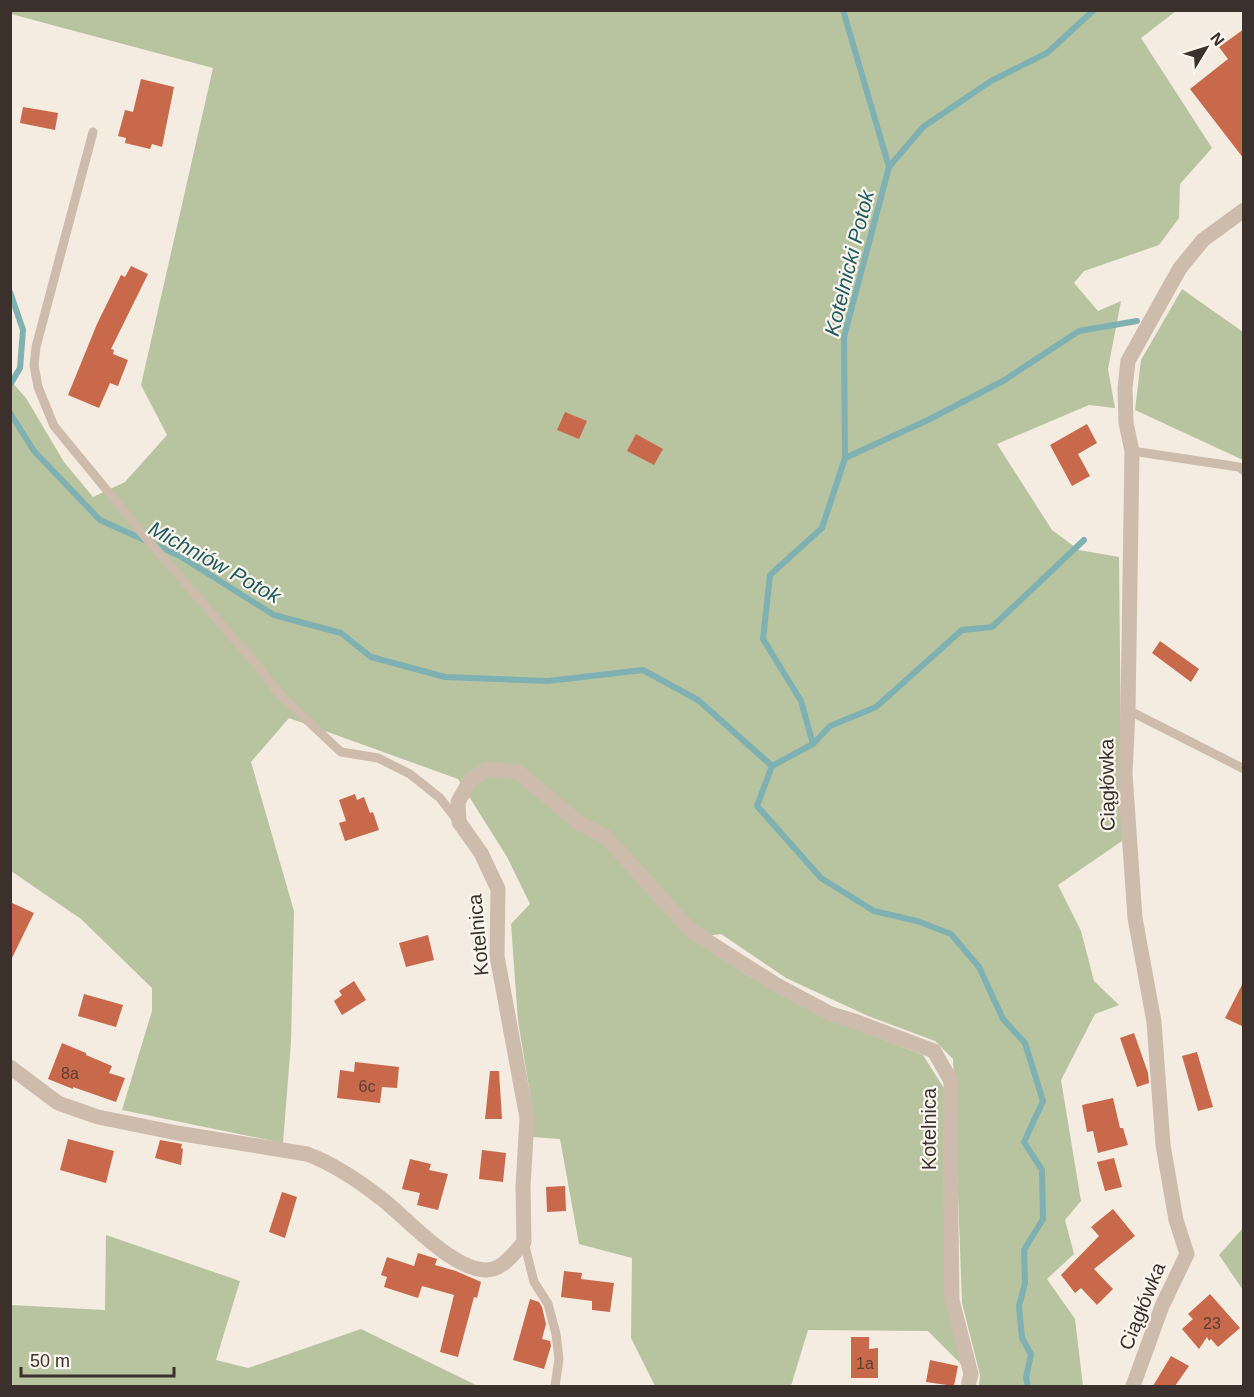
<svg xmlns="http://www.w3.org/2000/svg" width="1254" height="1397" font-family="Helvetica,sans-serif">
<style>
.green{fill:#b8c4a0}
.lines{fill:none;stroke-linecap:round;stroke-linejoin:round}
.stream{stroke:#7fb0b2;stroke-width:6}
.building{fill:#c8694b}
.lane{stroke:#cdbbac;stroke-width:9}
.street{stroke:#cdbbac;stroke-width:15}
.labels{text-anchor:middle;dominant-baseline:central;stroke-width:4.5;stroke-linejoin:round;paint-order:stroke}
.number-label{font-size:16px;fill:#5e3e33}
.street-label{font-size:20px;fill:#3b302b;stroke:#fbf5ee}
.water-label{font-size:21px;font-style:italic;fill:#1f5a5e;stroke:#fbf5ee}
</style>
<rect width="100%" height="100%" fill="#f4ebe1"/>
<g class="green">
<polygon points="11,11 1176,11 1141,38 1212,148 1180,184 1179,218 1159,245 1084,271 1074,283 1098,311 1121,301 1108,369 1115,408 1089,405 997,444 1052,530 1079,550 1119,557 1122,841 1058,885 1081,931 1094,981 1119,1005 1095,1014 1061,1080 1081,1201 1065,1220 1074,1254 1047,1279 1075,1319 1083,1386 979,1386 980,1375 962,1303 953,1059 935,1041 868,1016 786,978 721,934 701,937 745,974 828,1018 923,1055 945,1090 963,1366 928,1331 808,1330 791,1386 655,1386 631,1338 632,1258 579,1244 560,1139 532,1137 532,1106 518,1021 511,924 530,904 507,857 458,779 289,718 251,762 294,911 291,1042 283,1143 122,1110 152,1011 152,988 81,919 11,871 10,380 26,398 64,462 93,497 125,482 167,435 141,385 213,68 11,14"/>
<polygon points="1182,289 1243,332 1243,460 1135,410 1141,360"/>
<polygon points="1243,1228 1243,1290 1219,1255"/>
<polygon points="106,1235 240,1281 216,1360 248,1368 361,1329 478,1386 11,1386 11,1305 105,1310"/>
</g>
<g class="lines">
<g class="stream">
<polyline points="843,10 889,167 844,337 845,458 822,528 770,575 763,639 801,701 813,744 772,766 757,806 821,878 874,911 917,921 951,934 979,967 1003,1019 1025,1043 1043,1101 1024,1142 1042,1170 1043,1219 1024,1250 1025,1283 1019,1306 1022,1338 1031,1354 1026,1378 1028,1386"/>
<polyline points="889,167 923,127 991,81 1047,53 1094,10"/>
<polyline points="10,292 23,330 20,368 10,385"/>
<polyline points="10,413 34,451 100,520 180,556 274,615 341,633 371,657 445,677 548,681 643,670 698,700 772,766"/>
<polyline points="845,458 928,420 1003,381 1079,331 1137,321"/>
<polyline points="813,744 830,726 876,707 962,630 992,627 1084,540"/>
</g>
</g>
<g class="building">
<polygon points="1244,29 1244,159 1190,89 1228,59 1219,47"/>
<polygon points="141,79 174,87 162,147 152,144 150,149 125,143 126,138 118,136 125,110 133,112"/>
<polygon points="23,107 58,113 55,130 20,123"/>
<polygon points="131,266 148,274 111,349 114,350 113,354 128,360 118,386 110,383 99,408 68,395 97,324 121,275 125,277"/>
<polygon points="565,412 587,421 579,439 557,430"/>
<polygon points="1087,424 1097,443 1078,454 1090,476 1072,486 1050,445"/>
<polygon points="636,434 663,449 654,465 627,451"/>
<polygon points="1160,641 1199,669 1191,682 1152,653"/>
<polygon points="355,794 357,800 364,797 370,813 373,812 379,830 345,841 339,823 346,821 339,800"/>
<polygon points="10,902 34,913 10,962"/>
<polygon points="428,935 434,960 406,967 399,943"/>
<polygon points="354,981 366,1000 342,1015 334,1001 342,995 339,991"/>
<polygon points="1244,981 1244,1027 1225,1018"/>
<polygon points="84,994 123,1005 116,1027 78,1016"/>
<polygon points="1134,1033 1148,1073 1149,1083 1137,1087 1120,1038"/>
<polygon points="62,1043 86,1053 86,1055 112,1066 109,1073 125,1078 116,1102 73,1087 73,1089 48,1079"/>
<polygon points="1197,1052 1213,1107 1198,1111 1182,1056"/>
<polygon points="355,1062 399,1067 397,1088 382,1087 380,1103 337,1098 340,1070 354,1072"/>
<polygon points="490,1071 499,1071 502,1119 485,1119"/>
<polygon points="1113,1098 1120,1128 1123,1128 1128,1145 1098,1153 1093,1131 1087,1132 1082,1105"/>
<polygon points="68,1139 114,1151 106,1183 60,1170"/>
<polygon points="160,1140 182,1144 181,1148 183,1149 181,1165 155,1158"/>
<polygon points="482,1150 506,1153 503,1182 479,1179"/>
<polygon points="1114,1158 1122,1187 1105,1191 1097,1162"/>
<polygon points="410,1159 431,1164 429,1170 448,1174 438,1210 417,1205 420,1193 402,1189"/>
<polygon points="565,1186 566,1211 547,1212 546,1187"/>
<polygon points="282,1192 297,1197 285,1238 269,1232"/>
<polygon points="1113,1209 1135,1236 1094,1269 1113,1289 1097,1305 1081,1288 1075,1293 1061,1275 1099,1236 1091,1227"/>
<polygon points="418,1253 437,1259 435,1265 456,1271 481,1282 477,1298 474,1297 458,1357 440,1352 454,1295 422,1286 418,1298 384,1287 387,1277 381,1275 387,1257 414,1266"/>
<polygon points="564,1271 582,1273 581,1279 614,1283 610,1312 592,1310 592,1301 561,1297"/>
<polygon points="1210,1294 1240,1328 1218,1347 1211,1339 1209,1341 1207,1337 1199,1349 1182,1329 1193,1319 1188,1314"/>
<polygon points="530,1299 539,1302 542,1307 546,1324 542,1339 550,1341 551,1346 544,1369 513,1360"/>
<polygon points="851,1337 869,1337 869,1349 878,1348 878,1378 851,1378"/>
<polygon points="1171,1356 1189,1366 1175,1386 1153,1386"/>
<polygon points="930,1360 958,1366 954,1386 926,1382"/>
</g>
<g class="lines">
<g class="lane">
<polyline points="93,132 36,347 34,365 38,387 54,426 147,539 261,670 279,694 341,752 378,758 410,774 440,798 457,820"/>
<polyline points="1132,451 1239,467 1244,471"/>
<polyline points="1128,710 1244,769"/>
<polyline points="524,1242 534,1282 548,1304 556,1334 559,1359 555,1386"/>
</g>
<g class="street">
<path d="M10,1067L58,1103L98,1117L177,1133L307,1154C334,1164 359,1181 382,1199C407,1218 459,1278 493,1269C506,1265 515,1252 524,1242L523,1187L527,1118L497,956L498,889L481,853L459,822L458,802L471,779L487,769L518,772L579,823L606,837L689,929L701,937L775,984L831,1014L857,1022L934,1051L951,1081L950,1151L952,1300L971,1374L968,1386"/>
<polyline points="1133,1386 1162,1306 1187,1254 1176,1220 1163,1145 1154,1022 1135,918 1125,774 1128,710 1132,451 1126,423 1125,388 1128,361 1180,268 1203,240 1244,210"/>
</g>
</g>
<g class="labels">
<g class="number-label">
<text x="70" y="1073">8a</text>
<text x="367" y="1086">6c</text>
<text x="1212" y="1323">23</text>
<text x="865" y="1363">1a</text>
</g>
<g class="street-label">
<text transform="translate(1107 785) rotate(-91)">Ciągłówka</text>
<text transform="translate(478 935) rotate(-95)">Kotelnica</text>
<text transform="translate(929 1129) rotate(-90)">Kotelnica</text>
<text transform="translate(1142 1306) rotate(-68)">Ciągłówka</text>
</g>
<g class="water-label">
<text transform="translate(849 263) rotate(-76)">Kotelnicki Potok</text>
<text transform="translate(215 562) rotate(29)">Michniów Potok</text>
</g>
</g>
<rect width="1254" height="1397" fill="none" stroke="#3b302b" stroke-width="24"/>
<g transform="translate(1206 48) rotate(52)" stroke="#fbf5ee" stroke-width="4.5" paint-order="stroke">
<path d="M0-4.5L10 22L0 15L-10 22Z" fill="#3b302b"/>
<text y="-9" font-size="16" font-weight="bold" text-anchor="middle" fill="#3b302b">N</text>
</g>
<path d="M21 1367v9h153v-9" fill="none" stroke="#3b302b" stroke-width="3"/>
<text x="30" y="1367" font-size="18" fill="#3b302b" stroke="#fbf5ee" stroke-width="4.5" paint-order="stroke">50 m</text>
</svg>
